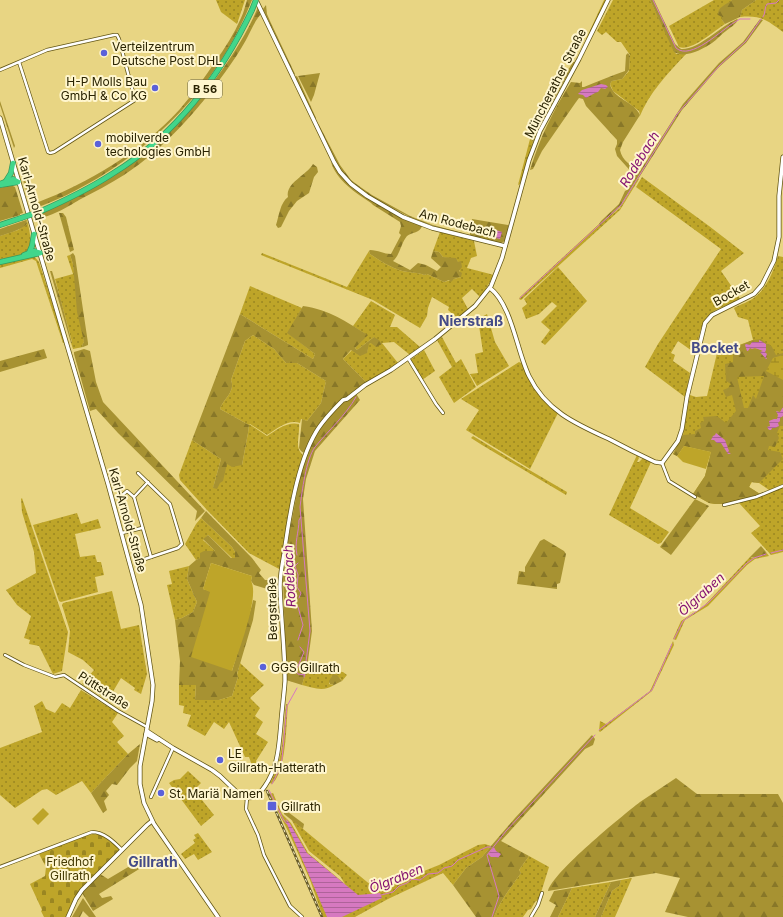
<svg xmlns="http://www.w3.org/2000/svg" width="783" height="917" font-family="Inter,sans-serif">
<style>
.grass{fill:url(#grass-dots)}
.forest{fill:url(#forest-firs);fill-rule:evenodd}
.wetland{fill:url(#wetland-marsh)}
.cemetery{fill:url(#cemetery-stones)}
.garden{fill:#bea529}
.water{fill:url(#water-rules)}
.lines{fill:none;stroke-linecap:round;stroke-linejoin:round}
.stream{stroke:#d679c0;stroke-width:1}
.street-casing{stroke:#635615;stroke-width:4}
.secondary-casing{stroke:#635615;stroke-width:5}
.highway-casing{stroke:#39975a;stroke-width:6}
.street{stroke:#fff;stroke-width:2.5}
.secondary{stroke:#fff;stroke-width:3.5}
.highway{stroke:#42d68b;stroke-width:4.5}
.rail-casing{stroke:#665b2a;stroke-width:2.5}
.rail{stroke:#fff6ce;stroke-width:1;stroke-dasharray:3;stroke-linecap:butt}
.highway-bridge-casing{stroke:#39975a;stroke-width:6;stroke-linecap:butt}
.highway-bridge{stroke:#42d68b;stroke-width:4.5}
.poi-dot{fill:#5b61d9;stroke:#fff6ce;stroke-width:1.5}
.labels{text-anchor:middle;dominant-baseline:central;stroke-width:4;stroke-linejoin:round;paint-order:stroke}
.shield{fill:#fff6ce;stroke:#69623e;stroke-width:1}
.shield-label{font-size:11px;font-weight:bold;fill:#292200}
.poi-label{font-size:12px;fill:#292200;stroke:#fff6ce;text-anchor:start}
.street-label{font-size:12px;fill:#292200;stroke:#fff6ce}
.park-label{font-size:12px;fill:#443902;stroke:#fff6ce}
.water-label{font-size:13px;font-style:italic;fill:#851271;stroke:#fff6ce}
.quarter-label{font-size:14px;font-weight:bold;fill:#444b88;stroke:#fff6ce}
</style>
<defs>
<pattern id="grass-dots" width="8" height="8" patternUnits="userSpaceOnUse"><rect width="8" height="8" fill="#bea529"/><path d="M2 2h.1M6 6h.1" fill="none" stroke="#9a8621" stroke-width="1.8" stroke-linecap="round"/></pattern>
<pattern id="forest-firs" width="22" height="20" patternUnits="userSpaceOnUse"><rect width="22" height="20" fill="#a79232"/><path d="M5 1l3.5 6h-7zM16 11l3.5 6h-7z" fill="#887728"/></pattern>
<pattern id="wetland-marsh" width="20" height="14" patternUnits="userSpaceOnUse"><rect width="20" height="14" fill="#bea529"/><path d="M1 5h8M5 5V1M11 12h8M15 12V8" fill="none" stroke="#9a8621"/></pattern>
<pattern id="cemetery-stones" width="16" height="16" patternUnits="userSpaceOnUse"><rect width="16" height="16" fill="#bea529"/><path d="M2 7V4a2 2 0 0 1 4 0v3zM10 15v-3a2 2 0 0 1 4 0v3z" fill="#9a8621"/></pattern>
<pattern id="water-rules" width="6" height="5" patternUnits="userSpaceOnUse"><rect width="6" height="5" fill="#d679c0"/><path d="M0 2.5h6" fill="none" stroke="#ae639a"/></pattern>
</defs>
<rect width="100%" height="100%" fill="#e8d583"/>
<g class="grass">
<polygon points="216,0 245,0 237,24 221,12"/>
<polygon points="604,0 607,0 587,40 586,39"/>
<path d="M613,0H650L676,54H686C667,74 649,93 639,118L640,115L639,111L613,91L610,84L612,81L622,79L629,71L630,55L621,42H617L606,32L602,35L597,31Z"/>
<path d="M714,0H732L720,15L722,17V20L725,24C714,31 691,52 679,47L669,26Z"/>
<path d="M756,0H783V32C767,20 761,15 740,17L742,10Z"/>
<polygon points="530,139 533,142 520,184 518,185"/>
<path d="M642,177L709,226L744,253L721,271L741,300C730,304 715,308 707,317C700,326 698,342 695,353L678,341L671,353L675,355L673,361L690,373L685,397L645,367L658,344L721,249L636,187Z"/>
<polygon points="638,179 639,179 620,210 521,300 519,299 520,297 599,224 600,225 620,208"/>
<path d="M26,220H27C35,251 30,255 0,259V236L18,230L27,224Z"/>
<path d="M440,232L474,241L477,256L471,258L467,268L494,275L485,290L480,297L472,289L462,298L468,309L457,318L448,310L449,307L432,297L428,308L427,316L420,328L373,300L261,255L262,253L347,287L369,251L370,254C380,261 390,267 402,271C410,273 418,272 424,275L427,274L444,282L461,277L457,260L443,257L439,252L433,251Z"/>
<polygon points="70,255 73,264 84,342 82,345 83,347 73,349 71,343 72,342 55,279 73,274 67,256"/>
<polygon points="34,256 39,262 65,343 63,343 36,261 32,259 0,268 0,264"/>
<path d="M778,256L783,257V484L769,490L759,483L752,482L749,487L760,494L723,504H715L709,503L693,494L705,476L711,452L684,446L677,456L673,454L683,435L690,395L696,397L707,396L717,353L753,340L748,320L738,317L734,308C741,304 749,302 755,297C767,288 774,270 778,256Z"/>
<polygon points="558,267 587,301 545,345 541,342 550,330 541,322 557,306 552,302 539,314 526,319 522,308 527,304 524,299"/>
<polygon points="250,286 302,308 288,333 315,354 313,359 240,314"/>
<polygon points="371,301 395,315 390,327 397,327 420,347 410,355 394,342 382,343 398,363 367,383 343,359 352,350 367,353 368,344 371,343 374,337 357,350 355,348 367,335 353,326"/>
<polygon points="487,314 495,342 509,366 477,386 470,374 478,373 475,354 483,352 478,319"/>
<path d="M253,335L274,349L286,363H297L326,381L321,403L307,421L301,419L300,423C288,419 277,429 267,435L250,424H249L267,436C276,430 288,421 299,424C300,436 294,448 303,455L297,478L281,570L249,553L207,510L180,480L179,475L192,440L221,459L213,488L227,464L242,465L248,433L249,425L220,409C223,399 236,392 231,380L245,341Z"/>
<polygon points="442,337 456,363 461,359 476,387 454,403 439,377 452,367 437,340"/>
<polygon points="424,350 435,371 422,380 410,360"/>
<polygon points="73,355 104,463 100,451"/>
<polygon points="519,362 523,364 527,375 558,413 530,469 466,430 479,410 461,399"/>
<polygon points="473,436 514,461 567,492 566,495 482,445 471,438"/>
<polygon points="637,455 639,458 637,462 639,462 643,458 651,462 630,508 669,532 661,543 658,544 609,515"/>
<polygon points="783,487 783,552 771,555 751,533 760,526 739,503"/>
<polygon points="22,498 68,632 62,671 53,674 39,646 29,644 30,640 24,638 31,616 17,605 6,590 36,573 34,552 22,512 21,499"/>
<polygon points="77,513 81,524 98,519 101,528 75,534 80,557 95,555 97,562 101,562 104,575 95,577 98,592 61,602 59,601 33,525"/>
<polygon points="201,518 232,547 235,552 235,558 232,558 208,535 203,540 215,551 200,554 201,558 196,560 185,544 196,524"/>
<polygon points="766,552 769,556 755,559 747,565 708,606 685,620 676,640 673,639 681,621 704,606 750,557 753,558 766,555"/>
<polygon points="189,566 187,579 197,602 193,612 182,618 175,620 167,585 172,584 169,571"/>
<polygon points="112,591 121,629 139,625 147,674 141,694 134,690 135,688 121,678 108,700 82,684 94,670 83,660 68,652 70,631 62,605 63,603"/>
<polygon points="673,641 674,645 652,691 600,732 599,731 600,721 606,724 650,691"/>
<polygon points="240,663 264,685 250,698 260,708 255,716 263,722 256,734 268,742 256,761 258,767 253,768 249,757 245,757 229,722 224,729 214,722 205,736 187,726 191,715 183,713 184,706 179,705 179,685 196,685 195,699 219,700 232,696 238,677 237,675"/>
<path d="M307,668L310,669L343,672L347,675L342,681L340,678L332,676L329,684L334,685C324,692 313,688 302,685Z"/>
<polygon points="81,690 118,713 112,722 124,736 117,742 128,754 91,793 82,781 56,795 47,789 42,790 15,808 0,795 0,748 42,732 34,706 42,701 46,709 55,713 62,703 70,708"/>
<path d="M286,704H288C286,724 287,770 272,784L270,783C284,760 283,730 286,704Z"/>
<polygon points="188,771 201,783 194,790 214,815 201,826 169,783 174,780 180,779"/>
<polygon points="273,793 282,814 291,823 308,853 345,884 340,876 309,851 291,819 378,891 409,877 439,865 478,845 485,844 491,846 482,857 466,868 453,885 443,873 388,899 355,917 323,917 310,880 288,831 269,794"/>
<polygon points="198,833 212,852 198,860 194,854 185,859 181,854 195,843 193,840 196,838 194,835"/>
<path d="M529,856L549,867L539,899L535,902L531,909L528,910L523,917H494C500,901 511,887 521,873L519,870Z"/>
<polygon points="632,878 615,917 601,917 612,891 619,886 621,880"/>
<polygon points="611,882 595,917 558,917 572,888"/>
</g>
<g class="forest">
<path d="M247,0H252C222,76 167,136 98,178C77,190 57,201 35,208L36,203C89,183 142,151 180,109C193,94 204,78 215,62C225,48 234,34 241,18C244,12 245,6 247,0Z"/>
<path d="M650,0H654L675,44L681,49C699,50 719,27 737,19L738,20C735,25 731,27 726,31C721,34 717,40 712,43C703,49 685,59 674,52Z"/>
<path d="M732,0H756L742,10L740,17L725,24L722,20V17L718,15C717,7 726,5 732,0Z"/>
<polygon points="266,5 267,14 270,21 295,74 294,74 263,9"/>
<path d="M258,7L261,14C254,22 251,31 246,40C240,51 233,61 226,71C198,110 165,148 124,175C110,184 94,192 79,200C71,205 46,220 38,217L37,216L42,213C118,179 174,139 222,70C236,50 249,29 258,7Z"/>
<path d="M760,19L763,20L746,43L718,68L682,110L621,206L600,226L599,224L601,221L619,204L625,191L627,190L628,187L635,176L617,156L615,149L617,144V140L586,106L583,99L579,98L576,102L542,151L533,169L530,170C540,137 553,111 571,82L580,83L582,81V87H584C598,81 611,76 625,71L626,55L628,53L630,56L629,70L622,79L612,81L610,84C613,99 634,101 640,115L623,142L620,150C622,161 632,166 640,171L683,104L719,63L743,42Z"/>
<polygon points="573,62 575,62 547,111 533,142 530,139 544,109"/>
<polygon points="320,73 314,95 311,102 298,76"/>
<polygon points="297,76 316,118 314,119 295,77"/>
<polygon points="0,101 15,146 14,148 0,105"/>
<polygon points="317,124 319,125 340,165 351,180 359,186 372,195 410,216 433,225 463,233 463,234 417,221 368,195 351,183 339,167"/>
<path d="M331,162L346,181L356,190L405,219L422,226C420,233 412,232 407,236C401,243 400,255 393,261L410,270L418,263L426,265L437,271L441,267L431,258L433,251L439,252L443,257L456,258L458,262L461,261L462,267L459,271L462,273L461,277L454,279L451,282L449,280L444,282L427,274L424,275C418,272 410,273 402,271C390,267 380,261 370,254L369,251L370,250C378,250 384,254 391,254L401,235L399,233L401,226L400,222L373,205L371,203C356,193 336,180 331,162Z"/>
<polygon points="21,164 33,202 34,202 32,204 32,210 19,167"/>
<path d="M313,164L317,167L318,172L314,177L309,193L297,201L289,211L281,227L278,228L276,225C279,216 280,203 288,197C285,183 307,175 313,164Z"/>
<polygon points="11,185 15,187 23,213 20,214 20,215 0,221 0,188"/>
<polygon points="59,213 63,213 66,217 74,250 70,252"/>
<polygon points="472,219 508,225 509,229 505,241 501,243 470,237 470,232"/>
<path d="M26,220L27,224C19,231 9,233 0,236V229Z"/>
<polygon points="73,253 75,256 88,343 88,345 83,347 82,345 84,342 77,312 73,264 70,255"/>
<polygon points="50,271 52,271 60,297 72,343 71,343"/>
<path d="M303,306C330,310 345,321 368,335L355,348L357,350L374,337L379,340L382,344L376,347L371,343L369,344L367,353L360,356L351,350L343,359L367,383L355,392L360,400L315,451L306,479L303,499L312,631L307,668L302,685L286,680L283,578L289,535L301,471L307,455L301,451L299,448L302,419L307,421L321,403L326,381L297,363H286L274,349L253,335L245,341L231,380C236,392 223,399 220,409L249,425L248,433L242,465L232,467L227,464L223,481L220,483L217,489L213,488L221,459L192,440L240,314L313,359L315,354L287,333Z"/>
<path d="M761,339L767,344H769L772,347L776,355L783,353V409L780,412L777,411L778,415L777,419L770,424V430L772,428H775L780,418L783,416V426H780L777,433L779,438L775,447L769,446L768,450L780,452L783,459L759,483L751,482L749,487L760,494L723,504H715L709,503L693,494L705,476L711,452L684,446L677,456L673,454L683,435L695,434V431L701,428L700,423L704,421L703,417L717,416L726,423L736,411L732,395L726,397L723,390L728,388L731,384L726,381L725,364L733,362V348L753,340ZM760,341L766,357L763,356V351C757,348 751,349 746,346ZM764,376L756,399L753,395L748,408H744L737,377Z"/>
<polygon points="44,349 47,358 0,372 0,361"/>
<polygon points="84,349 90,351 96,382 103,402 205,511 195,521 197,511 118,433 96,409 90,411 74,354 74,352"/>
<polygon points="695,499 709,506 671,555 660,547"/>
<polygon points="206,511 252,558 261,570 259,573 265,580 269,580 279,591 279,598 276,597 274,591 254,585 251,581 252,576 211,563 203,589 210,591 232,671 252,605 253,600 256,601 253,620 237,674 238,677 232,696 219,700 195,700 196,685 179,685 180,661 175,620 182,618 193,612 197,602 187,579 189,566 196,560 200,558 200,553 204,551 215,551 203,539 208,535 231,558 235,558 235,552 232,547 201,518"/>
<polygon points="544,539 564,551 566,554 560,583 557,584 557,589 517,584 519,571 525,572 525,567 540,541"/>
<polygon points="761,546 766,552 766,555 756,558 750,557"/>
<polygon points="333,674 337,675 342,681 334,685 330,684 329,681"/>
<path d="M592,735L595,739L593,745L585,749L501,841L529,856L519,870L521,873C511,887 500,901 494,917H476L453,885L466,868L482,857L491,846L515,818Z"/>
<polygon points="140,744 137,761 130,768 117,785 112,784 106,791 109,795 104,801 107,810 103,813 91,793 128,754"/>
<path d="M676,778L697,794H778L783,803V917H688L665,912L680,878L656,873L548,891C553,872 622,816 640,802C652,794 664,786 676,778Z"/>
<polygon points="288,812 304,824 303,829 284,814 284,813"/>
<polygon points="140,860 144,866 99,894 102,898 111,896 113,899 93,911 82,893 100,874 108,879"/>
<polygon points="621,880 619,886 612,891 601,917 595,917 611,882"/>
<polygon points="572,888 558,917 550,917 556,905 549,901 554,891"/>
<polygon points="83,898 96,917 89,917 83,911 80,917 72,917"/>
</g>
<polygon class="wetland" points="783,355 783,380 766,371 773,358"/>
<polygon class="cemetery" points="93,834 101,835 120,849 119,851 85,886 67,917 44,917 41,911 42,910 30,884 45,876 46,867 39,854 79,838"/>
<g class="garden">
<polygon points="684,446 711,452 706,469 683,462 677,456"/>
<path d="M211,563L252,576L251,581C260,596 238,653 232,671L191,657L210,592L203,589Z"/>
<polygon points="43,808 49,814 38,825 32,819"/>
</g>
<g class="water">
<polygon points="601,84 606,85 608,87 605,89 601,88 598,92 595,93 586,98 583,95 578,94 582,90"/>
<polygon points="486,227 502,232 500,239 484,235"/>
<polygon points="759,340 766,344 766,350 765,352 767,354 766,357 767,359 766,359 760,352 763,351 755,348 752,349 750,348 748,351 747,351 745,345 746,344 750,345 752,342 759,342"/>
<polygon points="783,407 783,416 780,418 780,421 778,423 779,426 775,428 772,428 771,430 769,430 767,427 770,426 769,421 774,419 777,419 778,415 776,411 780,412"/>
<polygon points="716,433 725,440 729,451 728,452 731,454 728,454 721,443 717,443 714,440 711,440 713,436 715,435"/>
<polygon points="286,819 289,822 307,853 358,895 380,893 382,898 342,917 327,917 287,824"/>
<polygon points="494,847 496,851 501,854 498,858 496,857 491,857 488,854"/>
</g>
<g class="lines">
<g class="stream">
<path d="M653,0L676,48C691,61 721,30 735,22L740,19H750"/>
<path d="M763,17C766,13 764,8 767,4L776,3L779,0"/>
<polyline points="520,298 621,205 678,113 719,66 746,41 761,19"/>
<polyline points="771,553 783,550"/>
<path d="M297,555C294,543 299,532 299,520L301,517"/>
<polyline points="298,563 295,566 298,575 297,587 301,593 299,598"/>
<polyline points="674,639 683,621 708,603 747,563 754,558 766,554"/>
<polyline points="298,640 303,625 298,607"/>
<polyline points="300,647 304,652 296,671 298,674 305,675"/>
<path d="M304,677L310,631L300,507C302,492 306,459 315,447C328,431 346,415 356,397"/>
<polyline points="599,730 652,690 672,644"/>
<polyline points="272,784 279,770 282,759 287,706 297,688"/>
<polyline points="269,790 283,819 287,824"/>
<polyline points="381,895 393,892 399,886 407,883 412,879 420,880 428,874 438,873 444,868 452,866 458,860 487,847 491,847"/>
<polyline points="492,917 499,896 487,855 506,831 595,735"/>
</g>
<defs>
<g id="street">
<polyline points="0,70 47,50 114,35 117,35 119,39 135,100 54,152 50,153 48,152 19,62"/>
<polyline points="408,358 436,404 443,413"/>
<polyline points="662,463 669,481 695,497"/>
<polyline points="148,482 134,497 151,557"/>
<polyline points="120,497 127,491 134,497"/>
<polyline points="724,505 756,497 783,486"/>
<polyline points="122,533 142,528"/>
<polyline points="136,562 178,548 182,544 170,504 138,473"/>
<polyline points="5,655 24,665 50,675 55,677 64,675 118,711 147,727"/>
<polyline points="151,797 173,748"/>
<polyline points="247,798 246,809 258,835 264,855 290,906 302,917"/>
<path d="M0,867L92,832C104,832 114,842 122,850"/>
<polyline points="531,917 538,905 542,893"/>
</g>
<g id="secondary">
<polyline points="256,0 334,162 340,172 351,184 367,196 403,217 432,228 505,246"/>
<polyline points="0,118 108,484 141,605 153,685 152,701 140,766 140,784 144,803 154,824 218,917"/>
<path d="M490,288C512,305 517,352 529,376C546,411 576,424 609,439C624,447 640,455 655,462L662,463L678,441L682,429L687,397L705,323L712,315L754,294L762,285L774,261L779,237V196L783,157"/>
<path d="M147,731L173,748L212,770L220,776L242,797C253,800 259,795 265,786C278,767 279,746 281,723C282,709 284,695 285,681C285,650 281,619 280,587C280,577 282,565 284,554C289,518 297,464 316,432C323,420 333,410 343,400L347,399L365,385L391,370L435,339L475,306L491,286L502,258L529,160L540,131L579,59L608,0"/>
<polyline points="146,734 157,740 159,739"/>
<polyline points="68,917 76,899 82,890 147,825 152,821"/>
</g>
<g id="highway">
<polyline points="6,181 11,173 13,163"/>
<polyline points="0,184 13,179 18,182"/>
<polyline points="0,185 18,182"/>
<path d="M39,212C64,201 89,189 112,174C175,136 221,75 252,10"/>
<polyline points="0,225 21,218"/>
<polyline points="29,253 32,246 34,234"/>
<polyline points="24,255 34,251 40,253"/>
<polyline points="0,262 40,253"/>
</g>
</defs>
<use href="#street" class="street-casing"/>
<use href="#secondary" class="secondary-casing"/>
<use href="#highway" class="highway-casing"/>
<use href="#street" class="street"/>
<use href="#secondary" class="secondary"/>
<use href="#highway" class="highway"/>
<defs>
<polyline id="rail" points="267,791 322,917"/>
</defs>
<use href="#rail" class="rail-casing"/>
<use href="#rail" class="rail"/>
<defs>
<g id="highway-bridge">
<polyline points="252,10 256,0"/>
<polyline points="21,218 39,212"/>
</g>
</defs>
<use href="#highway-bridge" class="highway-bridge-casing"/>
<use href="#highway-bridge" class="highway-bridge"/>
</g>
<g class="poi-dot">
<circle cx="104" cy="53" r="4"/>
<circle cx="155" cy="88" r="4"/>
<circle cx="98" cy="144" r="4"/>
<circle cx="263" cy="667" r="4"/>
<circle cx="220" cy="760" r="4"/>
<circle cx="161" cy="793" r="4"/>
<rect x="267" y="801" width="10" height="10" rx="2"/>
</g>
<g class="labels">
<rect class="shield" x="188" y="80" width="34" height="18" rx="3"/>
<g class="shield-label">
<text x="205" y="89">B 56</text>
</g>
<g class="poi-label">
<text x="112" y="46">Verteilzentrum<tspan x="112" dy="14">Deutsche Post DHL</tspan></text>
<text x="147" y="81" text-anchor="end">H-P Molls Bau<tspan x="147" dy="14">GmbH &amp; Co KG</tspan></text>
<text x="106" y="137">mobilverde<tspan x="106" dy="14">techologies GmbH</tspan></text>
<text x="271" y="667">GGS Gillrath</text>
<text x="228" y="753">LE<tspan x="228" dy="14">Gillrath-Hatterath</tspan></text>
<text x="169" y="793">St. Mariä Namen</text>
<text x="281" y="806">Gillrath</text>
</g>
<g class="street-label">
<text transform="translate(555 83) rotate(-63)">Müncherather Straße</text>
<text transform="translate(37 209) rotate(74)">Karl-Arnold-Straße</text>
<text transform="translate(458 223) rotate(15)">Am Rodebach</text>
<text transform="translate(731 293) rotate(-29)">Bocket</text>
<text transform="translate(128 520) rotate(74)">Karl-Arnold-Straße</text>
<text transform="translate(272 609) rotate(-91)">Bergstraße</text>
<text transform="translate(104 690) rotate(33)">Püttstraße</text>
</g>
<g class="park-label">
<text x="70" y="861">Friedhof<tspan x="70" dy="14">Gillrath</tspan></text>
</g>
<g class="water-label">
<text transform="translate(639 159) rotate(-58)">Rodebach</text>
<text transform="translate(289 576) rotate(-93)">Rodebach</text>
<text transform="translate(701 594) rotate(-42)">Ölgraben</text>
<text transform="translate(396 878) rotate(-22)">Ölgraben</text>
</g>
<g class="quarter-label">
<text x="471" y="320">Nierstraß</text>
<text x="715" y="347">Bocket</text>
<text x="153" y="861">Gillrath</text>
</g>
</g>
</svg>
